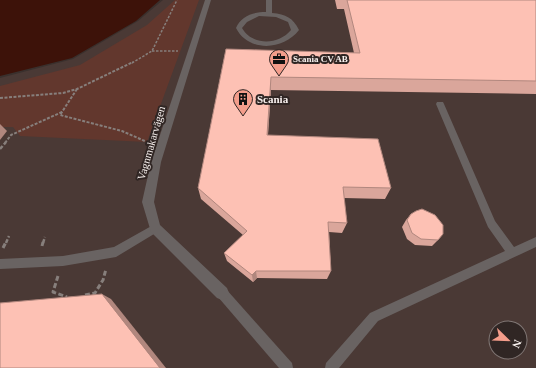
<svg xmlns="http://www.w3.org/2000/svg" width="536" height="368" font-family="'Times New Roman',serif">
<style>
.built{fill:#4a3935;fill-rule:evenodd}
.green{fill:#62372d}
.water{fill:#3d1209}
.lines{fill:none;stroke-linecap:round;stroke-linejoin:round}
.path-far3{stroke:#877f7c;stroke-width:1.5;stroke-dasharray:2.5 1.5;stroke-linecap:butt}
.path-far2{stroke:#877f7c;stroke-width:2;stroke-dasharray:3 1.5;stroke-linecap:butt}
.path-far1{stroke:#877f7c;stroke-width:2.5;stroke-dasharray:4 2;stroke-linecap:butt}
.path{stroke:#877f7c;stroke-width:3;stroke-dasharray:5 2.5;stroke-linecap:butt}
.service{fill:#696362;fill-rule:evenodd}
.minor{fill:#696362;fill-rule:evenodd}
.wall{fill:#daa69b}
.shaded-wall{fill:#b1877e}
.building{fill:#fdc1b4;stroke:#b1877e}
.labels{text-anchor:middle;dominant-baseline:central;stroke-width:4;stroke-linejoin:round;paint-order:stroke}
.far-poi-label{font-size:9px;font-weight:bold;fill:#f8f1ef;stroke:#302624;text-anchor:start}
.poi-label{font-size:11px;font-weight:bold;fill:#f8f1ef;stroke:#302624;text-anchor:start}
.street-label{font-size:11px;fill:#f8f1ef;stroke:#302624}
</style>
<rect width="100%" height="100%" fill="#3a302d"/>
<path class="built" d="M163,0H536V368H0V78L73,59L138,21ZM496,328H520V352H496Z"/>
<polygon class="green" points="175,0 199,0 147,142 20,136 13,127 0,127 0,86 80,65 147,25"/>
<polygon class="water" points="0,0 160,0 136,21 72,58 0,76"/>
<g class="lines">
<g class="path-far3">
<polyline points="152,51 178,51"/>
<polyline points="132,63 152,51 177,0"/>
</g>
<g class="path-far2">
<polyline points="77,89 60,115 122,131 147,142"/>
<polyline points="0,98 63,93 77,89 133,62"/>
<polyline points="5,143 11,135 62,112"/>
</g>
<g class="path-far1">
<polyline points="0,149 6,142"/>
<polyline points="6,243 9,236"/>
<polyline points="43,243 45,237"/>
</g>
<g class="path">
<polyline points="42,246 43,242"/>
<polyline points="3,248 6,242"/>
<polyline points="58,276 53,292 67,297"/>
<polyline points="85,295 95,293 103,280 106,269"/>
</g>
<g class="service">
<polygon points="437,102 443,102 444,104 495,221 514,247 536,237 536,247 378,321 339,368 325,368 326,363 370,313 505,251 488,227 436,104"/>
<polygon points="155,224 159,225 160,228 159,231 116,257 63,266 0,269 0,259 63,256 114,247"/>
<polygon points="222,287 226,289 292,363 293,368 279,368 218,297 216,293 218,289"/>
</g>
<g class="minor">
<polygon points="205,0 211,0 161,162 154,202 160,225 227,288 229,293 227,298 222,300 217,298 151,232 142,202 151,162"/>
<path d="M266,0H272V13C286,14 293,18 299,30C283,51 248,52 236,28C241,16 253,12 266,12ZM259,16L276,17L288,22L291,30C279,45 252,46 242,28L247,22Z"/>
</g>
</g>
<g class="wall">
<polygon points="335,0 536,0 536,94 271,90 268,135 391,188 385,199 344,198 347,223 342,233 329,232 331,271 327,279 257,278 253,282 227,261 224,253 243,235 201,199 198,188 226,49 354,53 344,9 337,9"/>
<polygon points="411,214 438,240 432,246 415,245 407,239 402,227 406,220"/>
</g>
<g class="shaded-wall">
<polygon points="271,77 271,90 267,147 267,135"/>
<polygon points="0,124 7,131 0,140"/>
<polygon points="256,271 257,278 253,282 252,275"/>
<polygon points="102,294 111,299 166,368 160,368"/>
</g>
<g class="building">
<polygon points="347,0 536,0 536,81 271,77 267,135 378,139 391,188 343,187 347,223 328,222 331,271 256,271 252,275 224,253 247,231 198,188 226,49 360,53"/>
<polygon points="422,209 435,215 443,225 443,234 438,240 421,239 412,233 407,220 411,214 416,211"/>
<polygon points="102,294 160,368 0,368 0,303"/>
</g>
<defs>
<symbol id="office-pin" viewBox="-11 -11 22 30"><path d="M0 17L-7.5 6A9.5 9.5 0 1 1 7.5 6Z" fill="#f49d8b" stroke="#302624"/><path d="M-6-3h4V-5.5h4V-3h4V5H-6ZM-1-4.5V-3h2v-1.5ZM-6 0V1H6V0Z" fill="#111"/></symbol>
<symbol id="building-pin" viewBox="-11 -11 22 30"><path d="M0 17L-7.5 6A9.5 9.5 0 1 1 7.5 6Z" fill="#f49d8b" stroke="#302624"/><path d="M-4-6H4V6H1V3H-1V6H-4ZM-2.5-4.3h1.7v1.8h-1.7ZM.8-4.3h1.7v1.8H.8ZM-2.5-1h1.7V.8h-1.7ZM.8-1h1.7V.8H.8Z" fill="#111"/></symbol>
</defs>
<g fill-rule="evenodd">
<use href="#office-pin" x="268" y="48" width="22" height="30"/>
<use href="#building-pin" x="232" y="88" width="22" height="30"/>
</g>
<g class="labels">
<g class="far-poi-label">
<text x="293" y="59">Scania CV AB</text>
</g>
<g class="poi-label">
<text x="257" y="99">Scania</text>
</g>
<g class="street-label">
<text transform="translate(151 143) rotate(-74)">Vagnmakarvägen</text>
</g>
</g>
<g transform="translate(508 340) rotate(113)"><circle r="19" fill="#302624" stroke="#807775"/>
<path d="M0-3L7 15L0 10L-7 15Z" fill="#f49d8b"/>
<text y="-6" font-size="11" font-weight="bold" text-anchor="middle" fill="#f8f1ef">N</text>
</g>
</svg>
